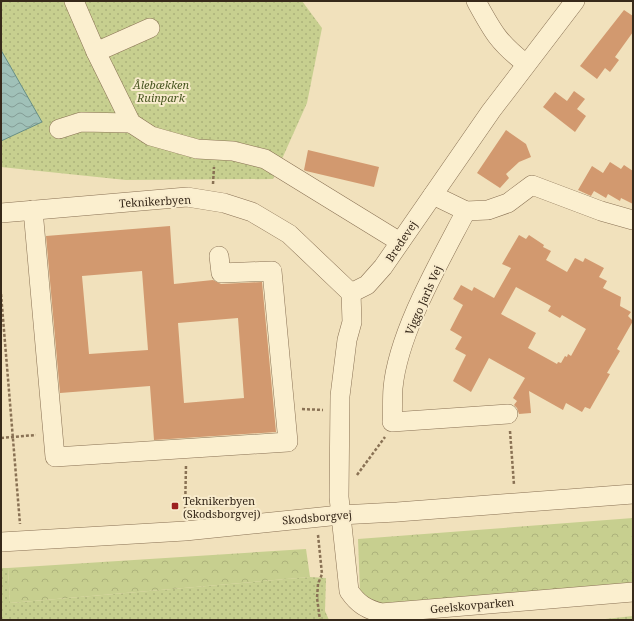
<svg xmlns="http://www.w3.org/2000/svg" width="634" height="621" font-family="'Noto Serif',serif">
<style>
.grass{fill:url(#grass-dots)}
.forest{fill:url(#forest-crowns)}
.water{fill:url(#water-waves);stroke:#678f86}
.building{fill:#d2996f;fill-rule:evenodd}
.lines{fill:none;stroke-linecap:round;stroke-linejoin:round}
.minor-casing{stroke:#897154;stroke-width:20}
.path{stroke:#897154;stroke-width:2.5;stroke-dasharray:3 2;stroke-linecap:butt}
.minor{stroke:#fbefcf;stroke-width:19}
.poi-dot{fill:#9c2120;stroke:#f8ebcc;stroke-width:1.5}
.labels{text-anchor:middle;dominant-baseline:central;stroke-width:4;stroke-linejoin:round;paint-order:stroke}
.park-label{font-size:11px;font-style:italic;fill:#47551f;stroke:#f8ebcc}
.street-label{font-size:11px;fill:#37291a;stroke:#f8ebcc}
.poi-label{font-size:11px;fill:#37291a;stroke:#f8ebcc;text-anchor:start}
</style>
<defs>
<pattern id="grass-dots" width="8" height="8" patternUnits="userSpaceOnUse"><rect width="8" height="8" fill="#c7cf8f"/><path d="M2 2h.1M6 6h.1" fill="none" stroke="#acb27b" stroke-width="1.8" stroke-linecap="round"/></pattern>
<pattern id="forest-crowns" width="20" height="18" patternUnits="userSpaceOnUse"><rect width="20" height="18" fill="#c7cf8f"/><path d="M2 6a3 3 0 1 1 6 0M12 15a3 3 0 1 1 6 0" fill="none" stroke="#acb27b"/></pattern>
<pattern id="water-waves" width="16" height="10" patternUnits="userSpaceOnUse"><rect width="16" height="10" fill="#a0c1b8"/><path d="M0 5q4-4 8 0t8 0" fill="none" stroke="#839d95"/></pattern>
</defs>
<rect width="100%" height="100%" fill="#f1e1bc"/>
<g class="grass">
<polygon points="1,1 302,1 322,28 307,103 273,179 126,180 1,167"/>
<polygon points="1,568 8,568 10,603 310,577 326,578 325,611 329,620 1,620"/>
<polygon points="633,616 633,620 596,620"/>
</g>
<g class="forest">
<polygon points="633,518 633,585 378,605 360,592 358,539"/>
<polygon points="306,549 310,577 10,603 8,568"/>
</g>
<polygon class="water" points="1,50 42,122 1,141"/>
<g class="building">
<polygon points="624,10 633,16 633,32 615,57 619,60 610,72 605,68 597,79 580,66"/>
<polygon points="574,91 585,99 577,109 586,116 575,132 543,107 555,92 567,101"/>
<polygon points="506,130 526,144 531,157 519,162 506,174 509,178 500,188 477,173"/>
<polygon points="308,150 379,167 374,187 306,171 304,170"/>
<polygon points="610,162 621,169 624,165 633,171 633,204 621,198 620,201 608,194 606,198 594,191 591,196 578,190 592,166 603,173"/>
<path d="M170,226L174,284L213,280L221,284L262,282L276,432L154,440L150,386L60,393L46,236ZM142,271L148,350L89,354L82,276ZM238,318L244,398L184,403L178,323Z"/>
<path d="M519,235L526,239L529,235L544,245L543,247L551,251L546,260L567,272L575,258L583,262L585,258L604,268L599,277L607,281L603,288L621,297L620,306L631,312L628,316L633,321L617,349L620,351L607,373L610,374L590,409L585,407L582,412L566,403L563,410L529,391L531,413L519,414L517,408L514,405L517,401L513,398L525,378L489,358L471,392L453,381L466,355L455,349L462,337L450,330L463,305L453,299L461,285L472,291L474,287L494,298L511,268L502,264ZM516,287L551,306L548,311L560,318L562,315L586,329L571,356L568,354L567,357L565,356L561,363L558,362L557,364L528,348L536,333L501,314Z"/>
</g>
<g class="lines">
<defs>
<g id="minor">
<polyline points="74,1 96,52 131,123 151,136 197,149 233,151 265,159 400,242"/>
<path d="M476,1C493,32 498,42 526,64"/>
<polyline points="96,52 150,28"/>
<polyline points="59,129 81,122 131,123"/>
<polyline points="433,195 466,211 488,210 508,203 532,185 601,211 633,220"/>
<polyline points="33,210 55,457 288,442 272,271 221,273 219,256"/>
<path d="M466,211C440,261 398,333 393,388C392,400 393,411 392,422L508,414"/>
<polyline points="1,213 187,197 224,203 252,212 289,234 351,293"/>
<path d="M351,293L352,322L347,340L340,396L339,497L349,591C358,604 366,609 381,613L633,592"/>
<polyline points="351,293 367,285 383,267 491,111 575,1"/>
<polyline points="1,542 185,531 340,515 397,512 633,494"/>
</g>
</defs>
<use href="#minor" class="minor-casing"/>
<g class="path">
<polyline points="213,184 214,167"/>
<polyline points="1,294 20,524"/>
<polyline points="302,409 323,410"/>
<polyline points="510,431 514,485"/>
<polyline points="1,438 36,435"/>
<polyline points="357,475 385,437"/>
<polyline points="185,514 186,465"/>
<polyline points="318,535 322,574 318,584 317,598 320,620"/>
</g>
<use href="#minor" class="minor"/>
</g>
<rect class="poi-dot" x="171" y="502" width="8" height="8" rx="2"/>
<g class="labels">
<g class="park-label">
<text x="161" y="84">Ålebækken<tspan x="161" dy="13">Ruinpark</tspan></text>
</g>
<g class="street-label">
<text transform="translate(155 201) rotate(-3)">Teknikerbyen</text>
<text transform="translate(401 241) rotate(-56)">Bredevej</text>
<text transform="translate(423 300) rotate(-66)">Viggo Jarls Vej</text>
<text transform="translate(317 517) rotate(-5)">Skodsborgvej</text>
<text transform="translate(472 605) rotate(-5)">Geelskovparken</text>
</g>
<g class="poi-label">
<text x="183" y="500">Teknikerbyen<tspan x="183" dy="13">(Skodsborgvej)</tspan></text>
</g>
</g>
<rect width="634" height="621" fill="none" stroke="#37291a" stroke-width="4"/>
</svg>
